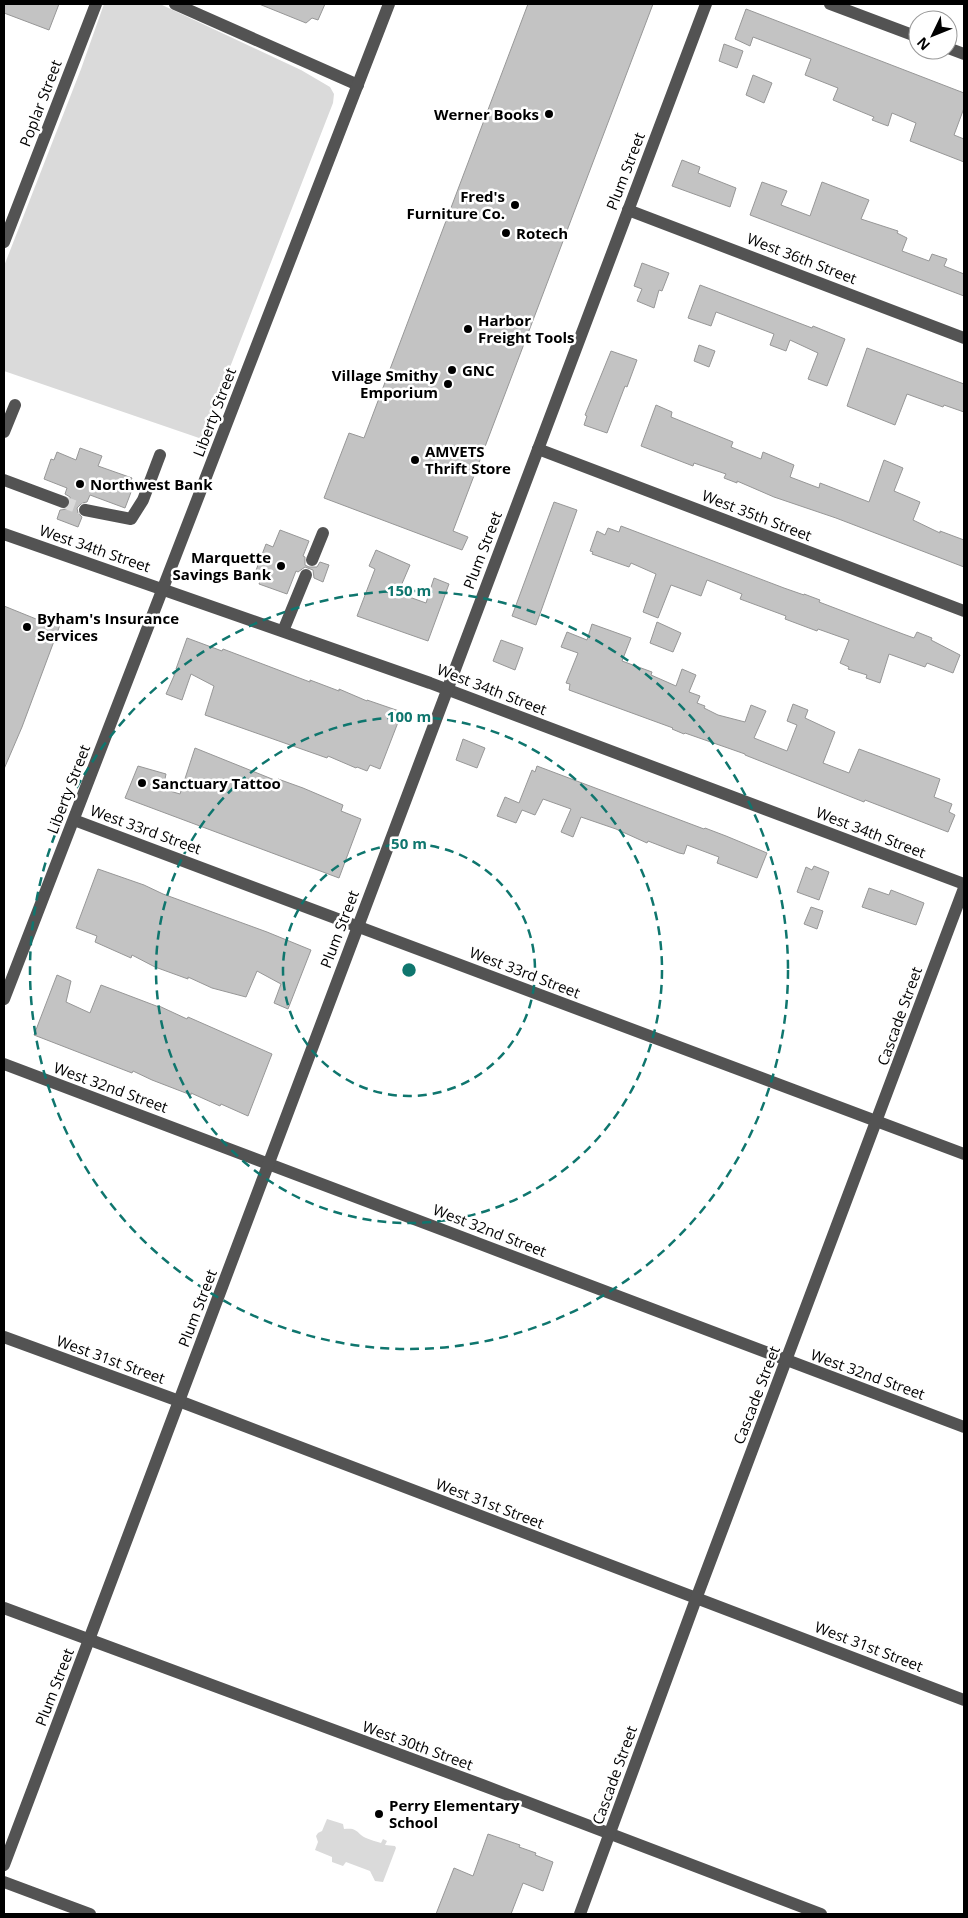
<svg xmlns="http://www.w3.org/2000/svg" width="968" height="1918" font-family="'Open Sans',sans-serif">
<style>
.green{fill:#dadada}
.building{fill:#c3c3c3;stroke:#979797}
.lines{fill:none;stroke-linecap:round;stroke-linejoin:round}
.minor-tunnel{stroke:#d9d9d9;stroke-width:12;stroke-dasharray:12 6;stroke-linecap:butt}
.minor{stroke:#535353;stroke-width:12}
.ring{fill:none;stroke:#0f766e;stroke-width:2.5;stroke-dasharray:9 6}
.poi-dot{fill:#000;stroke:#fff;stroke-width:2}
.labels{text-anchor:middle;dominant-baseline:central;stroke-width:5;stroke-linejoin:round;paint-order:stroke}
.street-label{font-size:15px;fill:#000;stroke:#fff}
.poi-label{font-size:15px;font-weight:bold;fill:#000;stroke:#fff;text-anchor:start}
.centre{fill:#0f766e;stroke:#fff;stroke-width:2.5}
.ring-label{font-size:15px;text-anchor:middle;font-weight:bold;fill:#0f766e;stroke:#fff;stroke-width:5;stroke-linejoin:round;paint-order:stroke}
</style>
<rect width="100%" height="100%" fill="#fff"/>
<g class="green">
<polygon points="104,4 160,4 301,70 330,87 334,94 333,103 202,439 4,371 4,266 81,69"/>
<path d="M327,1819L343,1824L344,1829C353,1828 355,1829 361,1835C366,1839 375,1841 381,1843L383,1839L387,1841L385,1845L395,1846L396,1848L383,1882L375,1881L370,1871L346,1862L343,1866L332,1862V1857L315,1850L318,1842L316,1836L318,1833L322,1831Z"/>
</g>
<g class="building">
<polygon points="4,4 59,4 49,30 4,13"/>
<polygon points="259,4 325,4 318,20 312,18 306,23"/>
<polygon points="528,4 653,4 453,531 468,537 462,550 324,498 349,433 364,438"/>
<polygon points="746,9 964,93 964,108 954,135 964,139 964,162 910,141 916,123 892,113 888,126 872,120 874,117 833,100 838,88 805,75 811,59 753,37 750,46 735,39"/>
<polygon points="724,44 743,51 737,68 719,61"/>
<polygon points="753,75 772,83 764,103 746,95"/>
<polygon points="682,160 700,167 698,173 736,188 730,207 672,186"/>
<polygon points="762,182 787,191 781,205 810,216 822,182 869,200 861,219 898,231 897,233 907,238 902,251 929,261 932,254 947,259 944,266 964,274 964,296 750,215"/>
<polygon points="642,263 669,273 662,291 659,290 654,308 637,301 642,289 634,286"/>
<polygon points="700,285 812,328 813,326 845,339 827,386 808,379 818,353 790,340 786,351 770,345 774,334 716,312 711,326 688,318"/>
<polygon points="699,345 715,351 709,367 694,361"/>
<polygon points="867,348 964,384 964,412 944,405 943,407 907,394 895,425 847,406"/>
<polygon points="611,351 637,360 627,387 625,386 607,433 584,425 587,416 585,415"/>
<polygon points="656,405 672,412 671,417 733,442 731,447 761,459 763,452 794,465 790,477 819,488 820,483 869,502 884,460 903,468 894,491 920,502 913,520 940,533 940,531 964,540 964,567 836,518 774,497 737,481 737,483 724,478 726,474 694,463 693,466 641,446"/>
<polygon points="80,448 102,456 98,466 132,478 128,486 133,487 125,508 90,495 87,502 82,503 77,508 78,513 82,517 78,527 57,519 60,510 68,509 71,504 70,497 65,494 67,488 44,479 51,459 54,460 57,452 76,460"/>
<polygon points="554,502 577,510 536,625 512,616"/>
<polygon points="621,526 784,588 804,595 804,594 820,600 819,602 903,634 914,638 917,632 932,638 931,640 960,655 953,673 927,663 925,667 889,654 880,683 866,678 867,675 848,669 849,667 840,663 849,640 818,629 817,631 785,619 786,616 740,599 742,594 707,580 701,596 671,585 658,618 643,612 656,574 631,563 629,567 592,554 593,552 590,551 597,531 605,535 608,528 619,532"/>
<polygon points="280,530 309,541 303,556 305,557 305,565 309,567 317,567 320,562 329,565 323,582 314,578 313,570 305,567 298,572 296,571 287,594 259,584 262,576 255,573 266,544 273,547"/>
<polygon points="376,550 410,565 398,593 426,603 434,578 449,584 428,641 357,616 375,569 369,566"/>
<polygon points="4,606 41,621 42,617 60,625 22,727 4,769"/>
<polygon points="657,622 681,633 673,652 650,643"/>
<polygon points="592,624 631,638 622,661 652,672 651,675 676,686 682,669 696,675 689,692 700,696 697,703 705,706 704,708 718,715 745,722 751,705 766,711 754,738 787,751 797,725 787,721 793,704 808,710 805,718 835,732 823,763 849,773 859,749 940,779 934,797 952,804 949,812 955,815 948,832 865,800 864,802 745,755 745,754 685,733 684,734 672,729 673,728 569,690 570,684 566,683 578,653 561,647 567,632 587,640"/>
<polygon points="187,638 222,651 223,649 310,682 310,680 339,691 339,689 367,701 367,700 402,712 380,769 370,765 367,771 357,767 356,768 328,756 327,758 205,715 214,686 191,674 182,700 166,694 177,669 176,669"/>
<polygon points="501,640 523,648 515,670 493,661"/>
<polygon points="463,739 485,748 477,768 456,760"/>
<polygon points="195,748 277,781 278,779 303,788 343,805 341,811 361,819 339,878 125,798 138,766 166,774 163,789 180,794"/>
<polygon points="537,766 704,829 705,828 726,836 767,853 757,878 717,863 719,857 687,845 684,854 679,853 648,841 647,843 616,829 581,817 573,837 561,832 571,809 543,799 535,815 522,810 516,823 497,816 505,797 519,803 532,770 535,772"/>
<polygon points="814,866 829,872 819,900 797,892 806,867 812,870"/>
<polygon points="98,869 144,885 163,894 267,932 311,950 288,1009 274,1003 281,984 257,971 246,997 212,988 188,977 188,979 155,967 132,955 131,958 95,942 97,936 76,928"/>
<polygon points="869,888 889,895 891,890 924,903 916,925 862,907"/>
<polygon points="811,907 823,911 817,929 804,924"/>
<polygon points="57,975 71,981 66,1002 90,1013 101,985 159,1007 159,1006 187,1019 188,1017 272,1054 248,1116 221,1104 220,1106 191,1093 191,1095 152,1080 133,1071 132,1073 34,1035"/>
<polygon points="488,1834 520,1845 519,1847 536,1853 535,1855 553,1862 543,1891 523,1883 511,1914 436,1914 454,1868 473,1876"/>
</g>
<g class="lines">
<polyline class="minor-tunnel" points="63,502 85,510"/>
<g class="minor">
<polyline points="175,4 358,85"/>
<polyline points="830,4 918,37"/>
<polyline points="948,48 964,54"/>
<polyline points="628,210 964,338"/>
<polyline points="4,242 96,4"/>
<polyline points="4,432 15,405"/>
<polyline points="538,449 964,611"/>
<polyline points="4,480 63,502"/>
<polyline points="85,510 131,519 143,500 160,455"/>
<polyline points="4,534 430,683 964,884"/>
<polyline points="312,560 323,533"/>
<polyline points="283,631 306,575"/>
<polyline points="74,820 964,1154"/>
<polyline points="4,999 389,4"/>
<path d="M4,1064C325,1183 643,1308 964,1427"/>
<polyline points="4,1337 179,1401 964,1700"/>
<polyline points="4,1608 482,1785 821,1914"/>
<polyline points="4,1865 706,4"/>
<polyline points="4,1882 90,1914"/>
<polyline points="580,1914 696,1599 964,888"/>
</g>
</g>
<g class="ring">
<circle cx="409" cy="970" r="126"/>
<circle cx="409" cy="970" r="253"/>
<circle cx="409" cy="970" r="379"/>
</g>
<g class="poi-dot">
<circle cx="549" cy="114" r="5"/>
<circle cx="515" cy="205" r="5"/>
<circle cx="506" cy="233" r="5"/>
<circle cx="468" cy="329" r="5"/>
<circle cx="452" cy="370" r="5"/>
<circle cx="448" cy="384" r="5"/>
<circle cx="415" cy="460" r="5"/>
<circle cx="80" cy="484" r="5"/>
<circle cx="281" cy="566" r="5"/>
<circle cx="27" cy="627" r="5"/>
<circle cx="142" cy="783" r="5"/>
<circle cx="379" cy="1814" r="5"/>
</g>
<g class="labels">
<g class="street-label">
<text transform="translate(40 103) rotate(-69)">Poplar Street</text>
<text transform="translate(625 171) rotate(-69)">Plum Street</text>
<text transform="translate(802 258) rotate(21)">West 36th Street</text>
<text transform="translate(214 412) rotate(-69)">Liberty Street</text>
<text transform="translate(757 515) rotate(21)">West 35th Street</text>
<text transform="translate(95 548) rotate(19)">West 34th Street</text>
<text transform="translate(482 550) rotate(-69)">Plum Street</text>
<text transform="translate(492 689) rotate(21)">West 34th Street</text>
<text transform="translate(68 789) rotate(-69)">Liberty Street</text>
<text transform="translate(146 829) rotate(20)">West 33rd Street</text>
<text transform="translate(871 832) rotate(21)">West 34th Street</text>
<text transform="translate(339 929) rotate(-69)">Plum Street</text>
<text transform="translate(525 972) rotate(21)">West 33rd Street</text>
<text transform="translate(899 1016) rotate(-70)">Cascade Street</text>
<text transform="translate(111 1087) rotate(20)">West 32nd Street</text>
<text transform="translate(490 1230) rotate(21)">West 32nd Street</text>
<text transform="translate(197 1308) rotate(-69)">Plum Street</text>
<text transform="translate(111 1359) rotate(20)">West 31st Street</text>
<text transform="translate(868 1374) rotate(20)">West 32nd Street</text>
<text transform="translate(756 1395) rotate(-69)">Cascade Street</text>
<text transform="translate(490 1503) rotate(21)">West 31st Street</text>
<text transform="translate(869 1646) rotate(21)">West 31st Street</text>
<text transform="translate(54 1687) rotate(-69)">Plum Street</text>
<text transform="translate(418 1745) rotate(20)">West 30th Street</text>
<text transform="translate(614 1775) rotate(-70)">Cascade Street</text>
</g>
<g class="poi-label">
<text x="539" y="114" text-anchor="end">Werner Books</text>
<text x="505" y="196" text-anchor="end">Fred's<tspan x="505" dy="17">Furniture Co.</tspan></text>
<text x="516" y="233">Rotech</text>
<text x="478" y="320">Harbor<tspan x="478" dy="17">Freight Tools</tspan></text>
<text x="462" y="370">GNC</text>
<text x="438" y="375" text-anchor="end">Village Smithy<tspan x="438" dy="17">Emporium</tspan></text>
<text x="425" y="451">AMVETS<tspan x="425" dy="17">Thrift Store</tspan></text>
<text x="90" y="484">Northwest Bank</text>
<text x="271" y="557" text-anchor="end">Marquette<tspan x="271" dy="17">Savings Bank</tspan></text>
<text x="37" y="618">Byham's Insurance<tspan x="37" dy="17">Services</tspan></text>
<text x="152" y="783">Sanctuary Tattoo</text>
<text x="389" y="1805">Perry Elementary<tspan x="389" dy="17">School</tspan></text>
</g>
</g>
<circle cx="409" cy="970" r="8" class="centre"/>
<g class="ring-label">
<text x="409" y="596">150 m</text>
<text x="409" y="722">100 m</text>
<text x="409" y="849">50 m</text>
</g>
<rect width="968" height="1918" fill="none" stroke="#000000" stroke-width="10"/>
<g transform="translate(933 35) rotate(227)"><circle r="24" fill="#ffffff" stroke="#999999"/>
<path d="M0-4L9 19L0 12L-9 19Z" fill="#000000"/>
<text y="-8" font-size="14" font-weight="bold" text-anchor="middle" fill="#000000">N</text>
</g>
</svg>
